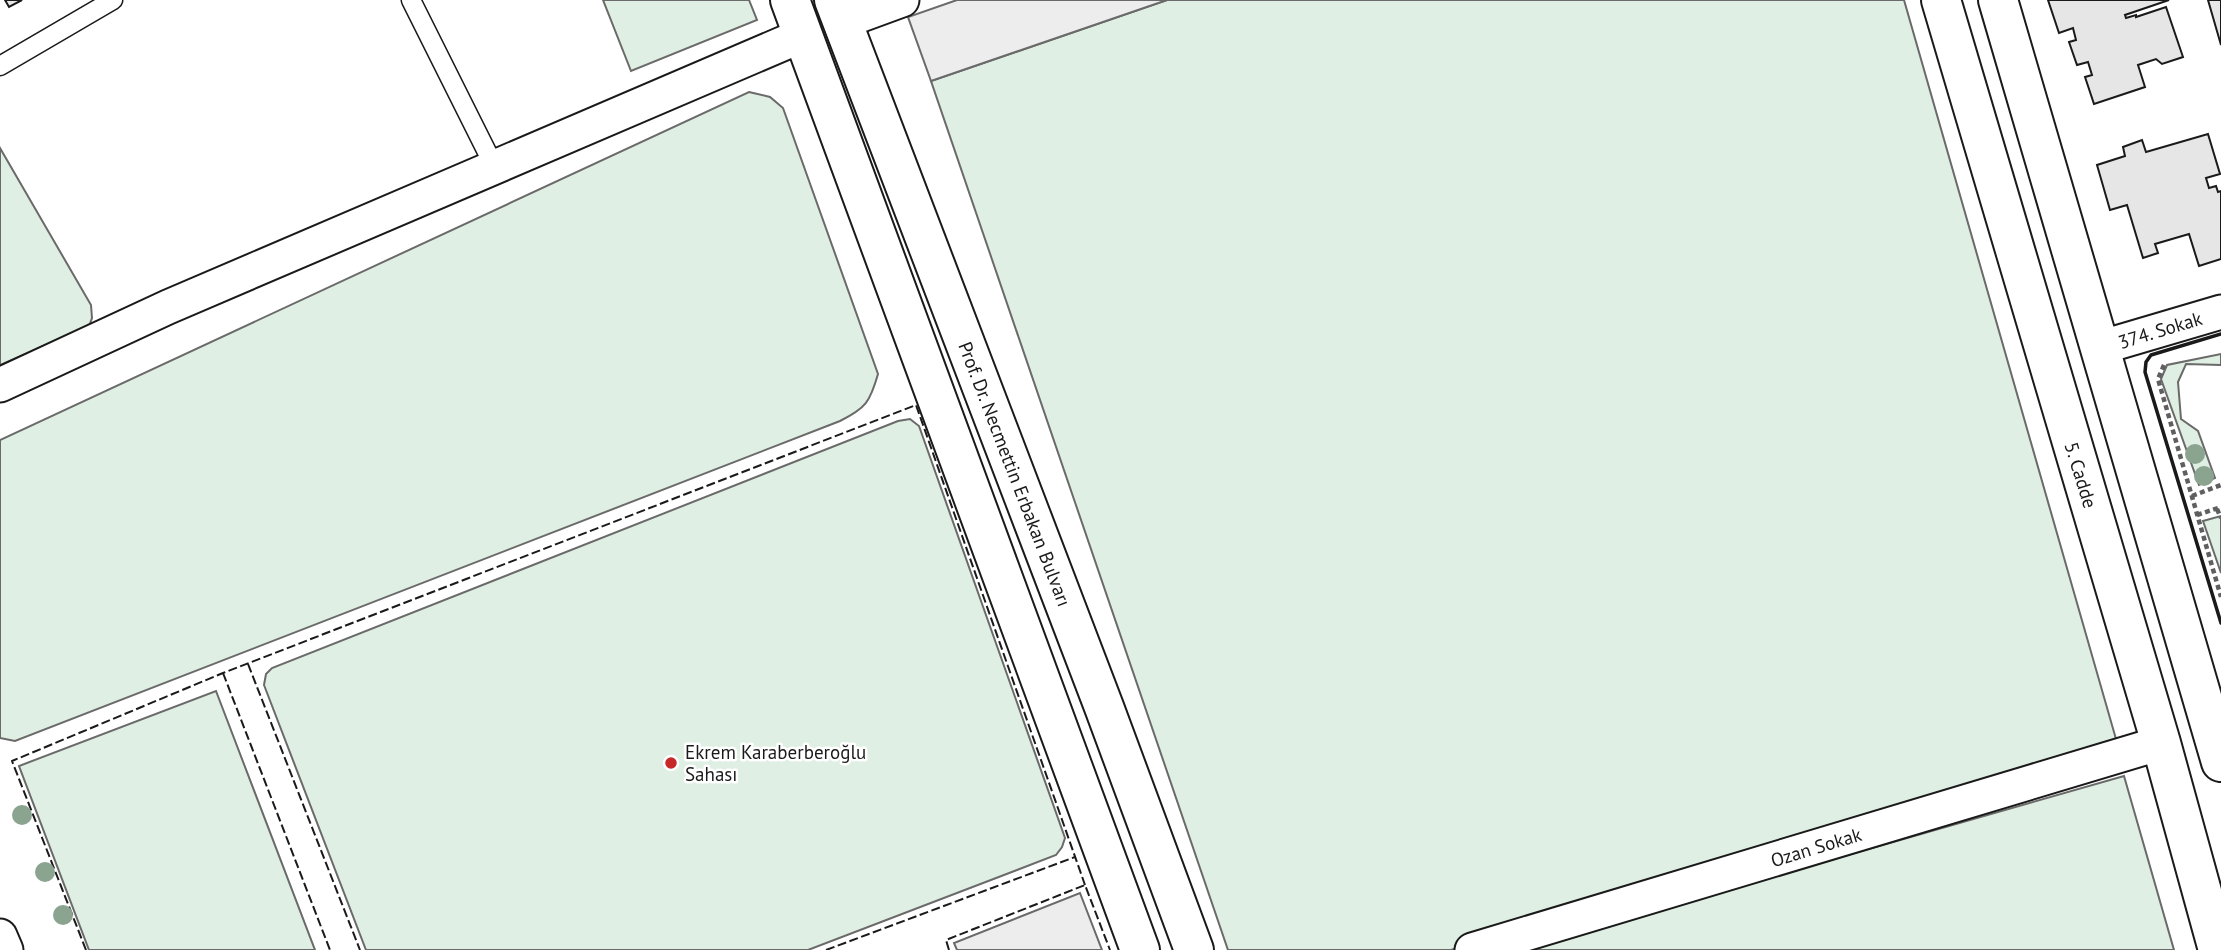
<svg xmlns="http://www.w3.org/2000/svg" width="2221" height="950" font-family="'PT Sans',sans-serif">
<style>
.green{fill:#e0efe3;stroke:#6a6a6a;stroke-width:2}
.parking{fill:#ededed;stroke:#6a6a6a;stroke-width:2}
.building{fill:#e6e6e6;stroke:#1a1a1a;stroke-width:2}
.lines{fill:none;stroke-linecap:round;stroke-linejoin:round}
.service-casing{stroke:#1a1a1a;stroke-width:21}
.minor-casing{stroke:#1a1a1a;stroke-width:37}
.secondary-casing{stroke:#1a1a1a;stroke-width:42}
.path{stroke:#5f5f5f;stroke-width:4.5;stroke-dasharray:5 3.5;stroke-linecap:butt}
.service{stroke:#fff;stroke-width:18}
.minor{stroke:#fff;stroke-width:33}
.secondary{stroke:#fff;stroke-width:38}
.fence{stroke:#1a1a1a;stroke-width:2;stroke-dasharray:9 3.5;stroke-linecap:butt}
.wall{stroke:#1a1a1a;stroke-width:3.5}
.tree{fill:#8aa48f}
.poi-dot{fill:#c62828;stroke:#fff;stroke-width:2.5}
.labels{text-anchor:middle;dominant-baseline:central;stroke-width:5;stroke-linejoin:round;paint-order:stroke}
.street-label{font-size:19px;fill:#1a1a1a;stroke:#fff}
.poi-label{font-size:19px;fill:#1a1a1a;stroke:#fff;text-anchor:start}
</style>
<rect width="100%" height="100%" fill="#fff"/>
<g class="green">
<polygon points="603,0 749,0 757,20 631,71"/>
<polygon points="1167,0 1904,0 2116,739 1451,950 1228,950 931,81"/>
<path d="M749,92L770,97L783,108L878,374C870,402 866,408 840,421L15,741L0,738V440Z"/>
<polygon points="0,148 91,305 92,318 89,326 0,365"/>
<polygon points="2221,354 2221,365 2186,364 2178,382 2181,419 2198,431 2215,478 2199,485 2161,379 2167,365"/>
<polygon points="910,419 919,426 1065,838 1062,847 1056,855 808,950 366,950 264,685 266,674 272,668 898,421"/>
<polygon points="2221,516 2221,573 2203,521"/>
<polygon points="216,691 315,950 89,950 19,766"/>
<polygon points="2124,776 2174,950 1516,950"/>
</g>
<g class="parking">
<polygon points="957,0 1167,0 931,81 908,17"/>
<polygon points="1080,893 1102,950 957,950 954,943"/>
</g>
<g class="building">
<polygon points="5,0 22,0 9,7"/>
<polygon points="2048,0 2169,0 2125,15 2126,18 2136,15 2136,17 2166,7 2183,57 2162,64 2156,59 2138,65 2145,87 2094,104 2085,77 2092,75 2088,62 2077,65 2069,42 2076,40 2073,28 2059,33"/>
<polygon points="2208,0 2221,0 2221,45"/>
<polygon points="2208,134 2220,174 2206,178 2209,188 2216,186 2218,192 2221,191 2221,259 2199,266 2189,234 2155,244 2158,253 2143,258 2127,205 2110,210 2097,165 2125,156 2123,147 2142,140 2146,152"/>
</g>
<g class="lines">
<defs>
<g id="service">
<polyline points="411,0 495,168"/>
<polyline points="0,66 113,0"/>
</g>
<g id="minor">
<polyline points="842,22 902,0"/>
<polyline points="2099,348 2221,312"/>
<polyline points="0,385 168,307 803,35"/>
<polyline points="0,936 6,950"/>
<polyline points="1472,950 2161,743"/>
</g>
<g id="secondary">
<polyline points="790,0 1140,950"/>
<polyline points="834,0 1104,707 1194,950"/>
<polyline points="1941,0 2161,743 2218,950"/>
<polyline points="1998,0 2221,762"/>
</g>
</defs>
<use href="#service" class="service-casing"/>
<use href="#minor" class="minor-casing"/>
<use href="#secondary" class="secondary-casing"/>
<g class="path">
<polyline points="2164,365 2158,379 2221,597"/>
<polyline points="2192,496 2221,485"/>
<polyline points="2217,509 2221,518"/>
<polyline points="2197,515 2221,507"/>
</g>
<use href="#service" class="service"/>
<use href="#minor" class="minor"/>
<use href="#secondary" class="secondary"/>
<g class="fence">
<polyline points="248,664 360,950"/>
<polyline points="223,673 330,950"/>
<polyline points="86,950 12,761 223,673 916,405 1085,885"/>
<polyline points="826,950 1075,857"/>
<polyline points="949,950 946,940 1085,885 1110,950"/>
</g>
<polyline class="wall" points="2221,334 2151,355 2146,362 2145,372 2221,623"/>
</g>
<g class="tree">
<circle cx="2195" cy="454" r="10"/>
<circle cx="2204" cy="476" r="10"/>
<circle cx="22" cy="815" r="10"/>
<circle cx="45" cy="872" r="10"/>
<circle cx="63" cy="915" r="10"/>
</g>
<circle class="poi-dot" cx="671" cy="763" r="7"/>
<g class="labels">
<g class="street-label">
<text transform="translate(2160 330) rotate(-17)">374. Sokak</text>
<text transform="translate(1015 474) rotate(69)">Prof. Dr. Necmettin Erbakan Bulvarı</text>
<text transform="translate(2081 475) rotate(73)">5. Cadde</text>
<text transform="translate(1816 847) rotate(-17)">Ozan Sokak</text>
</g>
<g class="poi-label">
<text x="685" y="752">Ekrem Karaberberoğlu<tspan x="685" dy="22">Sahası</tspan></text>
</g>
</g>
</svg>
